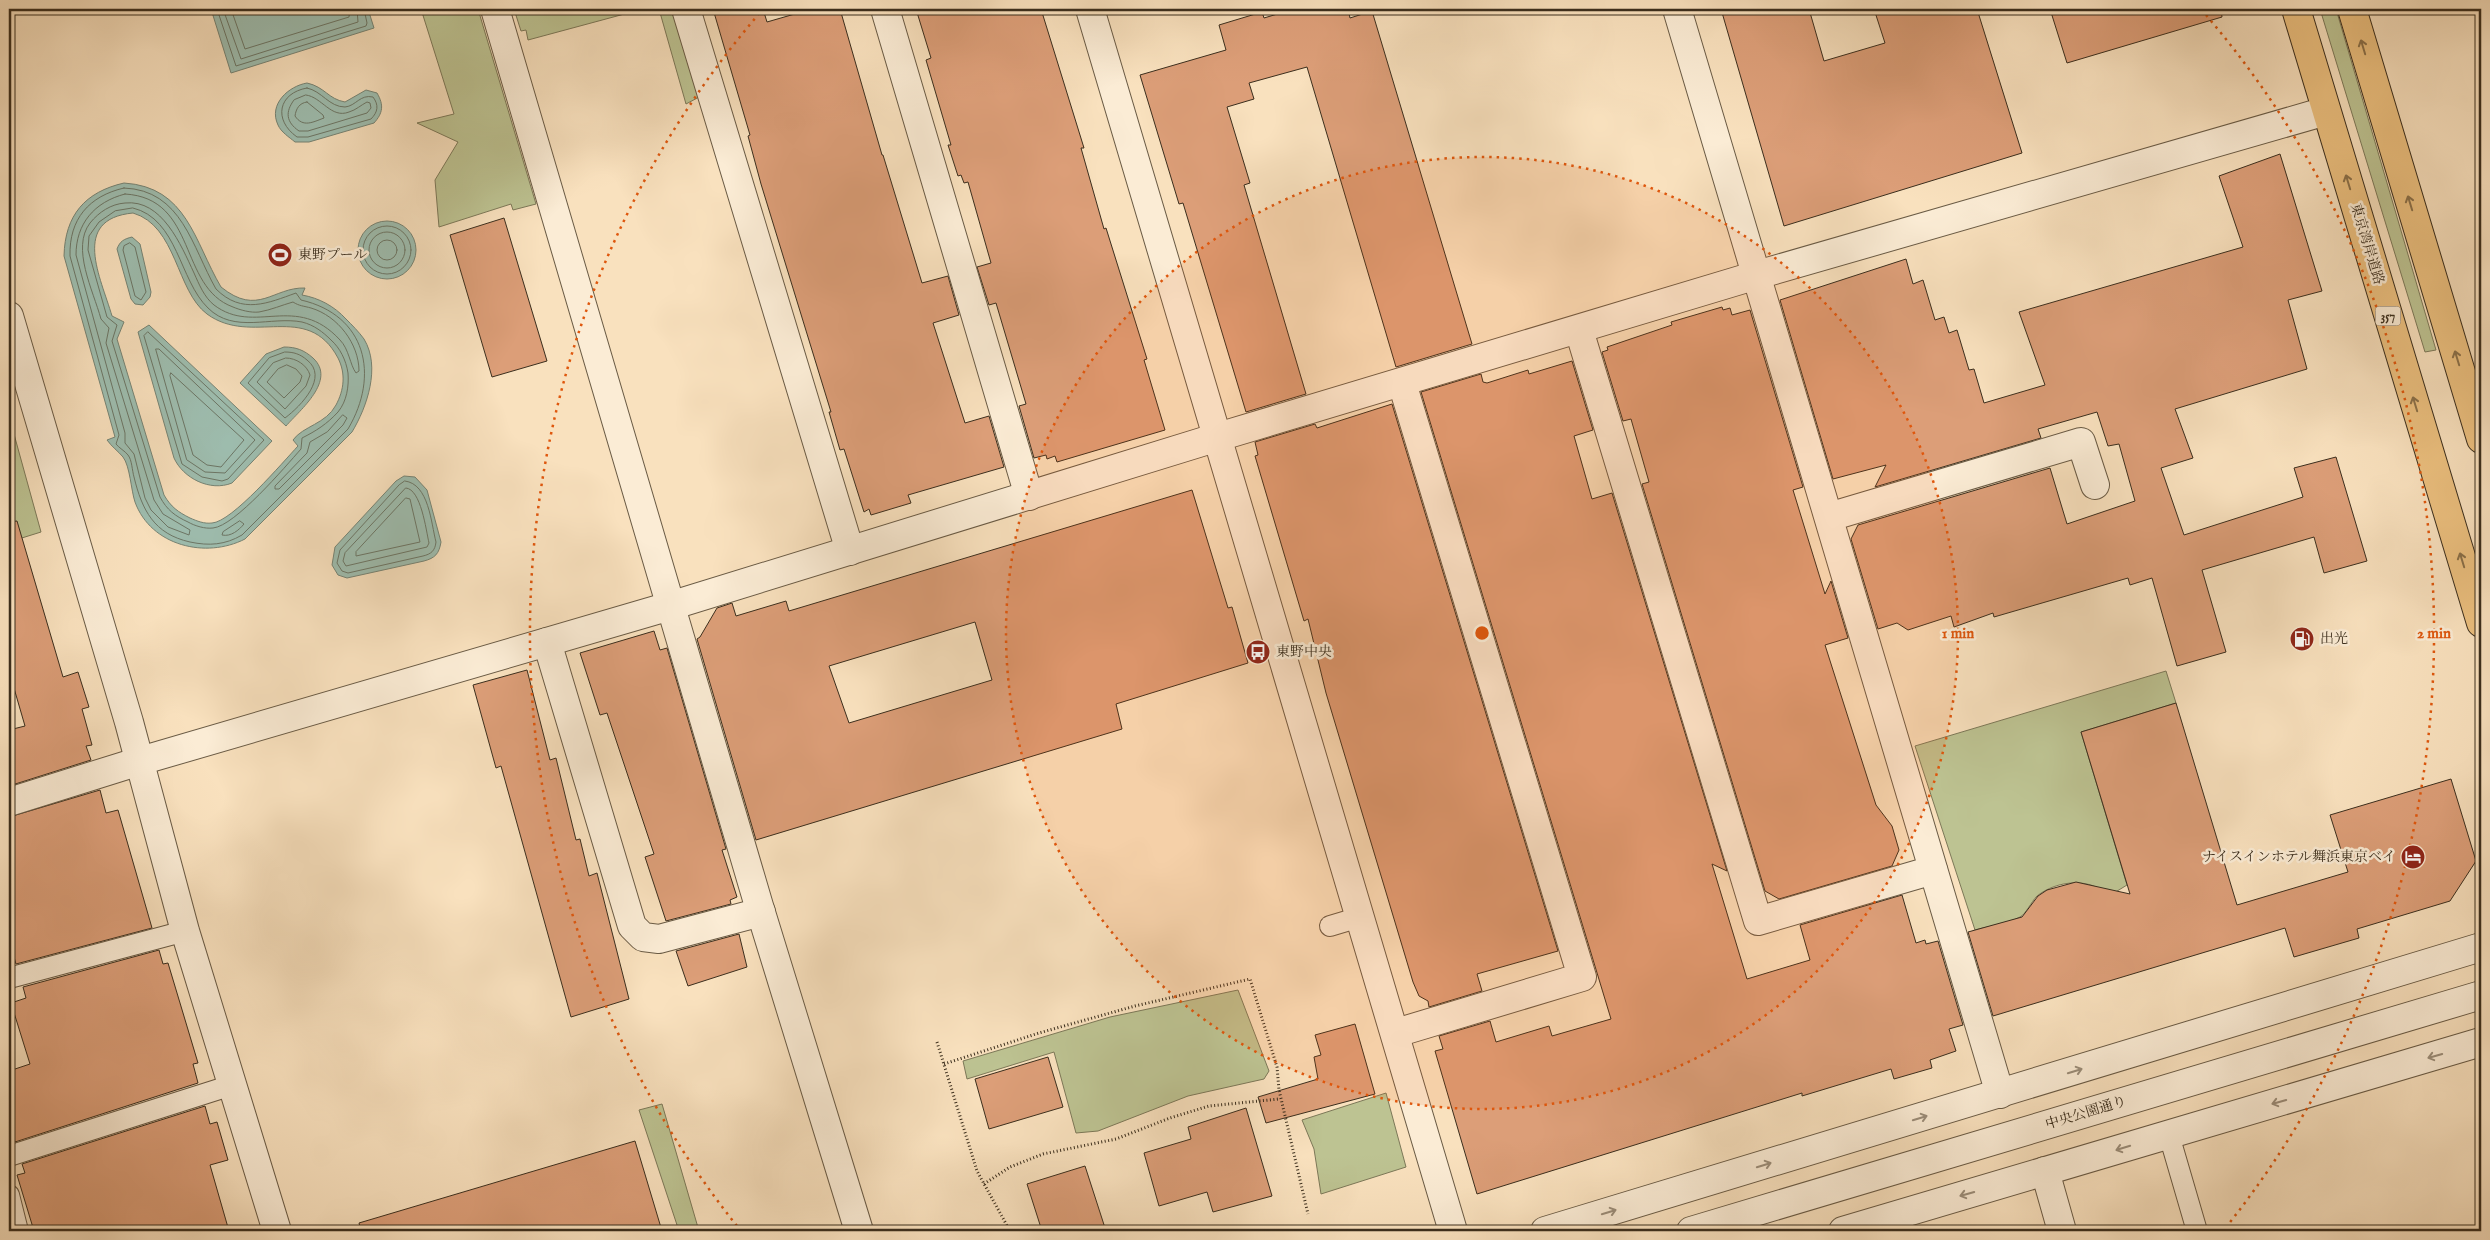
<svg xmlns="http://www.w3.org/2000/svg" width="2490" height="1240" font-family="'IM FELL English','Noto Serif JP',serif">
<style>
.green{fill:#bdc392;stroke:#7c7858}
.water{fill:#9ebeb0;stroke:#768475;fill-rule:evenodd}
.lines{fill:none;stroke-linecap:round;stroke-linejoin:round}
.shore{stroke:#6c7666;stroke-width:1}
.building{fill:#dc9e78;stroke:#3b2e1d;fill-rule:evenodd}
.service-casing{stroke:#6a5b45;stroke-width:22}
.minor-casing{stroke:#6a5b45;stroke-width:30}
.tertiary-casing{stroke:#6a5b45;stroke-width:30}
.trunk-casing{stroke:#3b2e1d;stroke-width:30}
.path{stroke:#3b2e1d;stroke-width:3;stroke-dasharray:1 2.5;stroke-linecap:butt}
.service{stroke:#fbecd5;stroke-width:20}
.minor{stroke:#fbecd5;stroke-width:28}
.tertiary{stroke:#fbecd5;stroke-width:28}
.trunk{stroke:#ecc07f;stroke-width:28}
.oneway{stroke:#8b7049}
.oneway2{stroke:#9b8d79}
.ring{fill:none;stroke:#df570d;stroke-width:2.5;stroke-dasharray:2.5 5}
.labels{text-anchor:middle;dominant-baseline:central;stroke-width:5;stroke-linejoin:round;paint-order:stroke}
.shield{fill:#fbecd5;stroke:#756754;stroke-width:1}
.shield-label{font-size:12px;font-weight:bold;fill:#3b2e1d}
.street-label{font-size:14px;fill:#3b2e1d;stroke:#fbecd5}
.poi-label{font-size:14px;fill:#3b2e1d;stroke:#fbecd5;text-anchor:start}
.centre{fill:#df570d;stroke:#fbecd5;stroke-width:2.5}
.ring-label{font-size:15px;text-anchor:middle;font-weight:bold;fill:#df570d;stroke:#fbecd5;stroke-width:5;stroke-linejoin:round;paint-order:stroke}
</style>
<rect width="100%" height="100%" fill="#f9e1be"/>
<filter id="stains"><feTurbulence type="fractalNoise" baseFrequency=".004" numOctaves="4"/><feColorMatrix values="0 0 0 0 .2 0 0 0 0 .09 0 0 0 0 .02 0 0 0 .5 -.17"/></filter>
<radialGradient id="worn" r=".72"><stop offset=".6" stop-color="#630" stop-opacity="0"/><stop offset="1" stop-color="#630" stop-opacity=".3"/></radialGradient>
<g class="green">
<polygon points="421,9 478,9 536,204 513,210 511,204 439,227 435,180 458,142 417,123 454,114"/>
<polygon points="514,9 643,9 528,40 526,30 521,31"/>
<polygon points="659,9 673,9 701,96 686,104"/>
<polygon points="2320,9 2336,9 2436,350 2425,352"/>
<polygon points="9,416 41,532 9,542"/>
<path d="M2166,671L2176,703L2081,732L2127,885L2109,896C2091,877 2057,880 2037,896C2031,902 2026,914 2020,917C2007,924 1989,926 1975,930L1915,746Z"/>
<polygon points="1238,990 1269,1071 1264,1079 1188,1096 1098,1131 1076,1133 1054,1052 967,1079 963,1061 1110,1017"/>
<polygon points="1386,1093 1406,1167 1321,1194 1314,1149 1302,1120"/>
<polygon points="662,1104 699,1231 679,1231 639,1110"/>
</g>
<g class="water">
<polygon points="211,9 368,9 374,28 231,73"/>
<path d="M307,83C325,87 328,99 345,102L366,90L377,93C384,105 383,113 374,123L309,142H295C289,137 281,132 278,125C268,104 289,86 307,83Z"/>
<path d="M124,183C187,187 194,241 221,287C258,317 273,287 305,288L302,295C319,298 334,306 346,319C352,325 359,332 364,339C381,367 367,407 352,432L245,539C206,559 151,546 135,502C131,490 130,466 123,457C118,451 112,447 107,440L115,437L64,256C65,215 85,192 124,183ZM133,213C177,226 176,291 207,314C252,347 307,300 338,358C346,374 344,390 336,405C326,424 303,426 293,440L298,446C283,462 232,522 212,523C204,524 197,521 190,518C178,512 171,507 164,495L117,339L124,322L112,316C101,278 70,219 133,213Z"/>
<circle cx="387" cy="250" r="29"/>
<path d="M132,237L140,244L151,292L150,297L143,305L135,304L131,299L117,249C120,241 124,239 132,237Z"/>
<path d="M149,325L272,441L232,483C210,492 183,478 174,458L138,332Z"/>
<path d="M284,347C296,347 304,350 313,358C337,380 300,410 286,426L240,383L266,354Z"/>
<path d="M404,476L415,477L427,490L441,542C439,554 435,558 424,561L347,578L338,575L332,565L335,547L396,481Z"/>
</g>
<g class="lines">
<g class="shore">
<polyline points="217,9 236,66 366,26 367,23 364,9"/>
<polyline points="223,9 241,59 358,22 357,9"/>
<polyline points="231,9 245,49 349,17 350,9"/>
<path d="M307,88C322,91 329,107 345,107C356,106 360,94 373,97C379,105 378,112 371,119L308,137H297C273,120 278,93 307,88Z"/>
<path d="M306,95C322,97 331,119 349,112C356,110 361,105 367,102L370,103L371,108L367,113L308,131H299C286,122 285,112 294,100Z"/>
<path d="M307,102L323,115L324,118C313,122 303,128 295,116C296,109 299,103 307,102Z"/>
<path d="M124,188C182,190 192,247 216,289C242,315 268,303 296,293L301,300C366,315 380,375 348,429L242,535C225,545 209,546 190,542C154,534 142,510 134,477C132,470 132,460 128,455C125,451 119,448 116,444L119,435L70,256C69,219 89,196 124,188Z"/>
<path d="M125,194C198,198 178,287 233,307C240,310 251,313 259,312C271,310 282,305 293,302C299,306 304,306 311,308C338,316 359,344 359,371L356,373C350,365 349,349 340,340C296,292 255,336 214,305C204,297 199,284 194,273C181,245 162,199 125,203C111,204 99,212 90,223C71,248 93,290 101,319L109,328L106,343L154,500L163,514L190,530L189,535L168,527L151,510L145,498L134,454L125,443V433L76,255C76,224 94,202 125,194Z"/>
<path d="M133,208C178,219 179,280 208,308C234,334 271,316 302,322C314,325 323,332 331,340C340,348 346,360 348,373C349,386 347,401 338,412C327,424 316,431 302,438L301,449C285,467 235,526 213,528C205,529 195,526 188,522C175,516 167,510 160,497L112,341L117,325L107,317L88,250L89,236L99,222L115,211Z"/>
<circle cx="387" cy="250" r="24"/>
<circle cx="387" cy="250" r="18"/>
<circle cx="387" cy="250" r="10"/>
<polygon points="130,243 135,247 146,292 141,300 135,296 123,250 124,246"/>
<polygon points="148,332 264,440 228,479 222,481 202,477 182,464 144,336"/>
<polygon points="156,349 159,349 255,440 225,473 205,472 187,460"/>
<path d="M285,352C294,352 300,354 307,360C329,377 301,406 285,418L248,383L269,358Z"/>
<path d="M286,358C296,358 307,365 310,375L306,386L285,409L257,382L273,363Z"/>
<polygon points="287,365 296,369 302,376 300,382 284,398 267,382 278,369"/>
<polygon points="171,373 244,440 221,467 207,465 193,455 170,376"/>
<polygon points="343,415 347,418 343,425 279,489 275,489 275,486 307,453 310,442 327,432"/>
<path d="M405,481C429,484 431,523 436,542C435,551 431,554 423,556L348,573L342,571L337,563L340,550L399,485Z"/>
<path d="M406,488C421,489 426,530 429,543L427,547L346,566L343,561L345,553Z"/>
<polygon points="406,498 410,499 420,542 356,556 356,552"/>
<path d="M240,521L244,524C239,530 231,537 222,535L223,532Z"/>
</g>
</g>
<g class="building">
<polygon points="713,9 763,9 767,22 812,9 840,9 882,155 883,155 922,283 948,276 959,315 933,323 965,423 989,416 1004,467 908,495 911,503 871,515 869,509 864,512 844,449 840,450 829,412 831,412 761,184 748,136 750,135"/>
<polygon points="916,9 1041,9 1084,148 1081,148 1104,229 1106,228 1147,359 1144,360 1165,430 1057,462 1055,456 1047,459 1046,455 1034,458 1019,406 1026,404 996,303 989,305 977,267 991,263 968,182 964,183 961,175 958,176 948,145 951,145 926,60 931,58"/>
<polygon points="1294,9 1348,9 1350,18 1372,11 1472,344 1396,367 1307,67 1249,83 1254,99 1227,107 1250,183 1244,185 1306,394 1246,412 1183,203 1179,204 1140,75 1226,50 1219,25 1262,12 1264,18"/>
<polygon points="1721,9 1809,9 1824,61 1885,43 1874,9 1977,9 2022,153 1784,226"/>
<polygon points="2050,9 2221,9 2222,17 2067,63"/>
<polygon points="2280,154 2322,291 2288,300 2307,369 2175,409 2193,458 2161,468 2184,535 2303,497 2294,468 2336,457 2367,561 2324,573 2314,537 2202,570 2226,652 2177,666 2152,578 2130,585 2128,578 1994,617 1993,613 1954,627 1951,616 1908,630 1897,623 1878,629 1851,539 1858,525 2050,468 2067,524 2135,501 2119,444 2108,446 2097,412 2038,429 2041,438 1875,487 1886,465 1833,479 1780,300 1906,259 1913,284 1923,280 1935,320 1944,317 1949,333 1957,330 1969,370 1974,369 1984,403 2045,385 2019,312 2243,247 2219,176"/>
<polygon points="504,218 547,361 492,377 450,235"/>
<polygon points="1722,307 1723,310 1730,308 1732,315 1750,310 1803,487 1793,490 1825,594 1831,581 1848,638 1825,645 1876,805 1892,826 1899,850 1892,866 1779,899 1765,891 1642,484 1649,482 1631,419 1623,421 1602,352 1608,350 1607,347 1672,325 1671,322"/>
<polygon points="1572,361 1593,430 1574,436 1592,499 1612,493 1727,871 1712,864 1747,979 1810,960 1800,925 1902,895 1916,943 1925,940 1926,944 1938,941 1963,1025 1949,1029 1956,1051 1930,1060 1932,1068 1894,1079 1891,1069 1802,1096 1802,1093 1477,1194 1435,1051 1443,1049 1439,1036 1490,1021 1496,1042 1549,1026 1552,1036 1611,1019 1421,392 1481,374 1483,382 1487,383 1528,370 1529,374"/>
<polygon points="1392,404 1558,951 1477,974 1482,991 1429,1007 1428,1001 1419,996 1413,982 1326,693 1308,619 1304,621 1255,456 1258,455 1255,442 1315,424 1317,428"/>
<path d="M1192,490L1228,608L1232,607L1248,663L1116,704L1122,729L756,840L697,639L700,637L717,608L732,603L736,616L786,601L789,611ZM975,622L992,680L849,723L829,666Z"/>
<polygon points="17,521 63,677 78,672 89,707 82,709 92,745 86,746 91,760 9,786 9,730 25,726 9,671 9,522"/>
<polygon points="654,631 660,650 667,648 726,849 722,850 737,897 730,900 731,904 666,921 645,857 654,854 607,713 600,715 580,653"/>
<polygon points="527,670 550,760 556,758 576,840 580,839 589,876 597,873 629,999 571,1017 501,766 496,768 473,685"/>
<polygon points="2176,703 2237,905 2348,872 2330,815 2451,779 2476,861 2450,901 2357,929 2359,938 2294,957 2285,928 1993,1016 1968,932 2022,917 2038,896 2047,890 2076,882 2130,894 2081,732"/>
<polygon points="100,790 106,813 118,810 152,928 16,964 9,940 9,817"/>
<polygon points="739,934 747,967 688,986 676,951"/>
<polygon points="159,950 163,964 168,963 198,1063 193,1064 198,1083 15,1142 9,1120 9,1071 30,1064 11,1003 26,998 23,987"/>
<polygon points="1355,1024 1375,1094 1266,1123 1258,1097 1318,1079 1314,1057 1321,1055 1315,1035"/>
<polygon points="1048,1057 1063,1107 989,1129 975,1079"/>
<polygon points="205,1106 210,1124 217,1122 228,1160 210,1165 229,1231 34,1231 17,1175 25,1173 22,1164"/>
<polygon points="1246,1108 1272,1196 1213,1212 1207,1192 1159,1206 1144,1153 1191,1139 1188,1127"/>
<polygon points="635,1141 662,1231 361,1231 359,1223"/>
<polygon points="1085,1166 1106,1231 1042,1231 1027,1184"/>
</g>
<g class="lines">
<defs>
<g id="service">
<polyline points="1330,926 1360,917"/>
<polyline points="9,978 185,931"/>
<polyline points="2169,1135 2197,1231"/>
<polyline points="9,1156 232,1085"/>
<polyline points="9,1195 18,1231"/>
</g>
<g id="minor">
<polyline points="495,9 759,906 859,1231"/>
<polyline points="686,9 850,551"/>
<polyline points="885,9 1029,496"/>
<polyline points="1677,9 2000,1094"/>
<polyline points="9,316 129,722 185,931 277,1231"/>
<polyline points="1579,330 1758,921 1933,870"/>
<polyline points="1829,517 2081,442 2095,485"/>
<polyline points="547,642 632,926 643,937 659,939 761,912"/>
<polyline points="9,802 140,761 670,606 1218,437 1757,275 2326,111"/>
<polyline points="1396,1033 1582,977 1402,383"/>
<polyline points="2045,1171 2062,1231"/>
</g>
<g id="tertiary">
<polyline points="1090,9 1453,1231"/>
<polyline points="1545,1231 2481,947"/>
<polyline points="1691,1231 2481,995"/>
<polyline points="1843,1231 2481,1042"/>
</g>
<g id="trunk">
<polyline points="2296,9 2481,623"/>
<polyline points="2352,9 2481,439"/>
</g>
</defs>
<use href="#service" class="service-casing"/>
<use href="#minor" class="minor-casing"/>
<use href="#tertiary" class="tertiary-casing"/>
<use href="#trunk" class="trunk-casing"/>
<g class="path">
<polyline points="937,1042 977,1171 1010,1231"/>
<polyline points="944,1064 1039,1033 1135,1006 1250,979 1277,1067 1279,1090 1308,1214"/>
<polyline points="984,1184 1010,1167 1043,1154 1116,1139 1170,1118 1209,1106 1279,1099"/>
</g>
<use href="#service" class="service"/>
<use href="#minor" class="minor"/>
<use href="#tertiary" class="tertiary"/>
<use href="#trunk" class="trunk"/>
</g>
<defs><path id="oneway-shaft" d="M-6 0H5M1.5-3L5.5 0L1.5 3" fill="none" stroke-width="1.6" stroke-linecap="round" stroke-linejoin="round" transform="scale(1.25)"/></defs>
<g class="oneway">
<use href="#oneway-shaft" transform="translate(2363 47) rotate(-107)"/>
<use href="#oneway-shaft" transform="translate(2348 182) rotate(-107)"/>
<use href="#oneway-shaft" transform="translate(2410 203) rotate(-107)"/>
<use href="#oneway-shaft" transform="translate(2457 358) rotate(-107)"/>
<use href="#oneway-shaft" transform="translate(2415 404) rotate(-107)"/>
<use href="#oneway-shaft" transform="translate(2462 560) rotate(-107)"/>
</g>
<g class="oneway2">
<use href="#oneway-shaft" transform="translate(2435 1056) rotate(164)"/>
<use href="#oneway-shaft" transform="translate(2075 1071) rotate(-17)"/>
<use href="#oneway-shaft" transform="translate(2279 1102) rotate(164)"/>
<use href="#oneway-shaft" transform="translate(1920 1118) rotate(-17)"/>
<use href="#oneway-shaft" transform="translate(2123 1148) rotate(163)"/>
<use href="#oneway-shaft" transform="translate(1764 1165) rotate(-17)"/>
<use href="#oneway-shaft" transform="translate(1967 1194) rotate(164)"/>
<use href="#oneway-shaft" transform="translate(1609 1212) rotate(-17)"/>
</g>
<circle cx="1482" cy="633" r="476" fill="#df570d" fill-opacity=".12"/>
<g class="ring">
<circle cx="1482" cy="633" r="476"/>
<path d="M737 1226A952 952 0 0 1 758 15M2206 15A952 952 0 0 1 2227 1226"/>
</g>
<defs>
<symbol id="stadium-disc" viewBox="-11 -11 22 22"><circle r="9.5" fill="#8f2418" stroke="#fbecd5"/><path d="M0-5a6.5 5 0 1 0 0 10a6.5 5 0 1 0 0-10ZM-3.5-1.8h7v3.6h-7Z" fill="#fff"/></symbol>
<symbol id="fuel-disc" viewBox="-11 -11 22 22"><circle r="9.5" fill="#8f2418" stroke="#fbecd5"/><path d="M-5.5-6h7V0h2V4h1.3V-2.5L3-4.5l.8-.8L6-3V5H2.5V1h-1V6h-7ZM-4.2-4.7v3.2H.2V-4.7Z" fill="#fff"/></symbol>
<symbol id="bus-disc" viewBox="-11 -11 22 22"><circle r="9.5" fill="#8f2418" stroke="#fbecd5"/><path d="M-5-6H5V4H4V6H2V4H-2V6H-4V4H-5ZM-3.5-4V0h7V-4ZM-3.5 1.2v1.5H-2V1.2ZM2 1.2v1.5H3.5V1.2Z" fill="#fff"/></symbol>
<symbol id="hotel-disc" viewBox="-11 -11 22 22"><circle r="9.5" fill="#8f2418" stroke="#fbecd5"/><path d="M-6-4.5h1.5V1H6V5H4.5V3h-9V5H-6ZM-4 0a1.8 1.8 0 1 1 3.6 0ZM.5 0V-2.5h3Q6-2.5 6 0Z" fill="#fff"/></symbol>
</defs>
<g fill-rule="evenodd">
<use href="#stadium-disc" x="266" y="241" width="28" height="28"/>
<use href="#fuel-disc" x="2288" y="625" width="28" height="28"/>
<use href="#bus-disc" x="1244" y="638" width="28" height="28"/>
<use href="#hotel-disc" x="2399" y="843" width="28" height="28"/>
</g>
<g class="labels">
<rect class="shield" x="2375.5" y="306.5" width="25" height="19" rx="4"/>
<g class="shield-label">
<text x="2388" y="316">357</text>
</g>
<g class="street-label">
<text transform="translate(2367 244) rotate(73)">東京湾岸道路</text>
<text transform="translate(2086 1113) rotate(-17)">中央公園通り</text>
</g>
<g class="poi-label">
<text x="298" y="255">東野プール</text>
<text x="2320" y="639">出光</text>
<text x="1276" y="652">東野中央</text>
<text x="2396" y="857" text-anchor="end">ナイスインホテル舞浜東京ベイ</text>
</g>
</g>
<circle cx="1482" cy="633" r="8" class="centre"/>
<g class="ring-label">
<text x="1958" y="638">1 min</text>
<text x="2434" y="638">2 min</text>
</g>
<rect width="2490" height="1240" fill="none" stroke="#f9e1be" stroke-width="30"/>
<rect x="10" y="10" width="2470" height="1220" fill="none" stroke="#3b2e1d" stroke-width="2.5"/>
<rect x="15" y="15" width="2460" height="1210" fill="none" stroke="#3b2e1d"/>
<rect width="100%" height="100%" filter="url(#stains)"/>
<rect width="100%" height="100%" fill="url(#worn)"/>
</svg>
